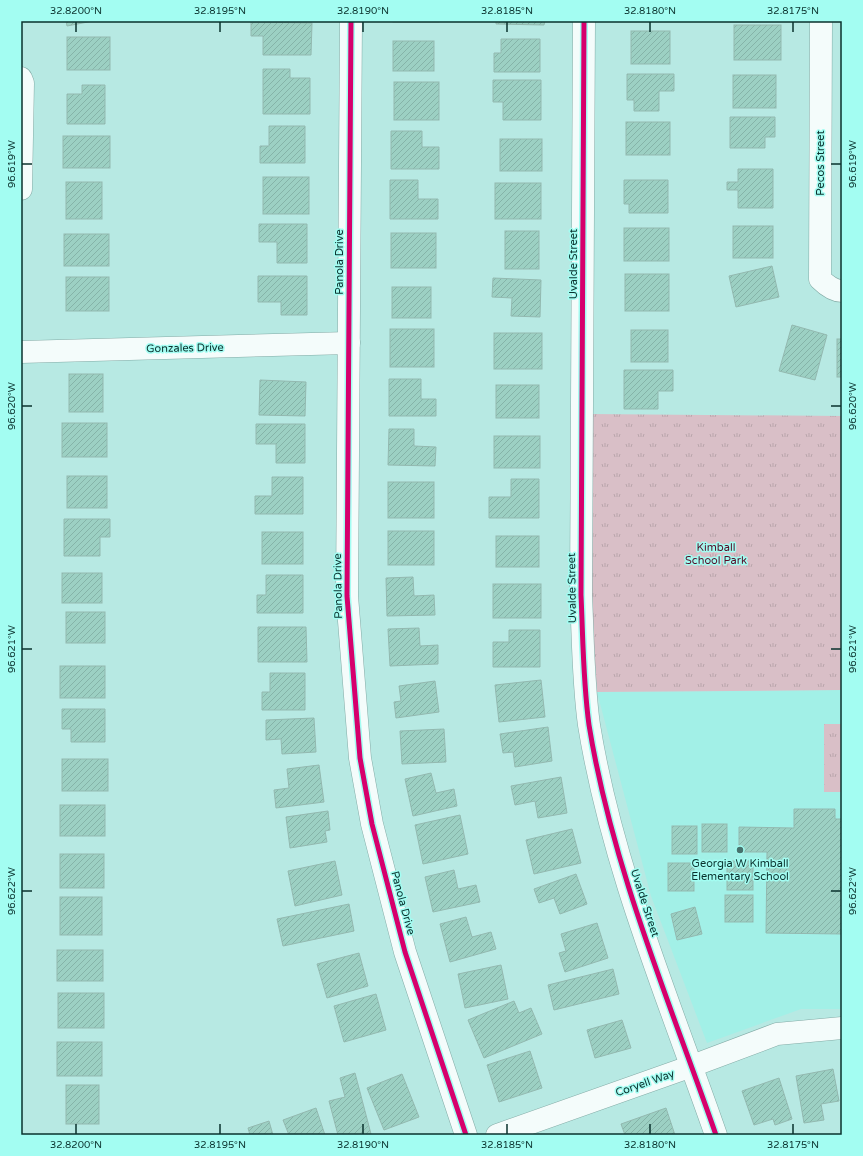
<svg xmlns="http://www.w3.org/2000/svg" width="863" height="1156" font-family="'Varela Round',sans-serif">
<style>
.built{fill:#a2f0e7}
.park{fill:url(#park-tufts)}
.building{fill:url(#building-hatch);stroke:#93b9b0}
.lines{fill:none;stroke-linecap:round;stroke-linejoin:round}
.minor-casing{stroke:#83aba6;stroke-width:23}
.minor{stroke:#f4fcfb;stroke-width:22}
.cycleway-casing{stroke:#a3fdf2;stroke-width:8}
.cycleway{stroke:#d6006c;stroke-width:5}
.ticks{fill:none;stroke:#0a322e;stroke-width:1.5}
.poi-dot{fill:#47726d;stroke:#a3fdf2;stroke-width:1.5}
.labels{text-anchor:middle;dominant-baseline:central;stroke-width:3;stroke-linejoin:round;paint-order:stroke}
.street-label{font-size:11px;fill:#0a322e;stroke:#a3fdf2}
.park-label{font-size:11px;fill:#560a26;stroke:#a3fdf2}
.poi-label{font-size:11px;fill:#0a322e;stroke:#a3fdf2}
.neatline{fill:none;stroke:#0a322e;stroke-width:1.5}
.ticks-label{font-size:10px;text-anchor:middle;fill:#0a322e}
</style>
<defs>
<pattern id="park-tufts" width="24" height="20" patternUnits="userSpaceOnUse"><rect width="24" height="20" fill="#d9bfc7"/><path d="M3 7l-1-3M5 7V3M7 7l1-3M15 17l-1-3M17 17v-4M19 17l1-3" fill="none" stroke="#b9a5ab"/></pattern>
<pattern id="building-hatch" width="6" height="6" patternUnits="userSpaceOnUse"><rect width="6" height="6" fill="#9cd0c3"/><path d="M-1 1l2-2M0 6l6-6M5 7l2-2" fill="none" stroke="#85b3a8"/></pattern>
</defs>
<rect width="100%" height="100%" fill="#b7e9e3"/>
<polygon class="built" points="842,690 842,1009 801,1009 707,1043 651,896 597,692"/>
<g class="park">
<polygon points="590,414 842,416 842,690 597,692 591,606"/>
<rect x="824" y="724" width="18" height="68"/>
</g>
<g class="building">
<polygon points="66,21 93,21 67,26"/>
<rect x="393" y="21" width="46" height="1"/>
<polygon points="496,21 545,21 544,25 496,24"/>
<polygon points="251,22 312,23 311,55 263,55 263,36 251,36"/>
<rect x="734" y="25" width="47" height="35"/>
<rect x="631" y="31" width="39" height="33"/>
<rect x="67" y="37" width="43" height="33"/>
<polygon points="501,39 540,39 540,72 494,72 494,53 501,53"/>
<rect x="393" y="41" width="41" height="30"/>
<polygon points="263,69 290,69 290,78 310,78 310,114 263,114"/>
<polygon points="627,74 674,74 674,91 659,91 659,111 634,111 634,100 627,100"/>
<rect x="733" y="75" width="43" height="33"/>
<polygon points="493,80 541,80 541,120 503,120 503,102 493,102"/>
<rect x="394" y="82" width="45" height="38"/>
<polygon points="82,85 105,85 105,124 67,124 67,94 82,94"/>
<polygon points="730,117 775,117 775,137 765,137 765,148 730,148"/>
<rect x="626" y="122" width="44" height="33"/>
<polygon points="269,126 305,126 305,163 260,163 260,146 269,146"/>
<polygon points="391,131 422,131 422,147 439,147 439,169 391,169"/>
<rect x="63" y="136" width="47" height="32"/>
<rect x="500" y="139" width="42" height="32"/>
<polygon points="738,169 773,169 773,208 738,208 738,190 727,190 727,182 738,182"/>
<rect x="263" y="177" width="46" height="37"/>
<polygon points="390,180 418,180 418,199 438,199 438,219 390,219"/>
<polygon points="624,180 668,180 668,213 629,213 629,204 624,204"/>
<rect x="66" y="182" width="36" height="37"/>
<rect x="495" y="183" width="46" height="36"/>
<polygon points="259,224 307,224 307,263 277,263 277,242 259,242"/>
<rect x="733" y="226" width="40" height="32"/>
<rect x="624" y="228" width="45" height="33"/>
<rect x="505" y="231" width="34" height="38"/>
<rect x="391" y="233" width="45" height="35"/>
<rect x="64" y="234" width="45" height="32"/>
<polygon points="772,266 779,297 736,307 729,276"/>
<rect x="625" y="274" width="44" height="37"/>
<polygon points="258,276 307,276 307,315 281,315 281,302 258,302"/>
<rect x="66" y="277" width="43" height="34"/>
<polygon points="493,278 541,280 540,317 511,316 512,298 492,297"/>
<rect x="392" y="287" width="39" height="31"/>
<polygon points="792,325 827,335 815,380 779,371"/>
<rect x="390" y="329" width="44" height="38"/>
<rect x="631" y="330" width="37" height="32"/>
<rect x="494" y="333" width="48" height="36"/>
<rect x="837" y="339" width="5" height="38"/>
<polygon points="624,370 673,370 673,391 658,391 658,409 624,409"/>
<rect x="69" y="374" width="34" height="38"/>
<polygon points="389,379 421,379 421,399 436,399 436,416 389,416"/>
<polygon points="260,380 306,382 305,416 259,415"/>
<rect x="496" y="385" width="43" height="33"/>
<rect x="62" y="423" width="45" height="34"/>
<polygon points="256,424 305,424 305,463 276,463 276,444 256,444"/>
<polygon points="389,429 414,429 414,446 436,447 435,466 388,465"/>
<rect x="494" y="436" width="46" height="32"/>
<rect x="67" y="476" width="40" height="32"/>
<polygon points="272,477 303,477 303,514 255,514 255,496 272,496"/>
<polygon points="511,479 539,479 539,518 489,518 489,497 511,497"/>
<rect x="388" y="482" width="46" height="36"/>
<polygon points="64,519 110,519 110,537 100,537 100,556 64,556"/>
<rect x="388" y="531" width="46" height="34"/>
<rect x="262" y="532" width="41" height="32"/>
<rect x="496" y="536" width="43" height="31"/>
<rect x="62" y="573" width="40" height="30"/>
<polygon points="266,575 303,575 303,613 257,613 257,595 266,595"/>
<polygon points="413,577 414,596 434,595 435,615 387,616 386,578"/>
<rect x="493" y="584" width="48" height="34"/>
<rect x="66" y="612" width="39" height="31"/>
<polygon points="258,627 306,627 307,662 258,662"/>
<polygon points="419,628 420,646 438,645 438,664 390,666 388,629"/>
<polygon points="509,630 540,630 540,667 493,667 493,642 509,642"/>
<rect x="60" y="666" width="45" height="32"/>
<polygon points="270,673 305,673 305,710 262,710 262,692 270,692"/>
<polygon points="541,680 545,717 499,722 495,685"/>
<polygon points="435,681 439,712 396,718 394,702 401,701 399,686"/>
<polygon points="62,709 105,709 105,742 71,742 71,729 62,729"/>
<polygon points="314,718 316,752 282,754 281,739 266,740 266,720"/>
<polygon points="548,727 552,761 515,767 513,752 503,753 500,734"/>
<polygon points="444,729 446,762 402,764 400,731"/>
<rect x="62" y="759" width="46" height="32"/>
<polygon points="319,765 324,802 276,808 274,790 289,788 287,769"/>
<polygon points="431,773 436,793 454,789 457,806 413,816 405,779"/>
<polygon points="561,777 567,813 538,818 535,801 515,805 511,786"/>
<rect x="60" y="805" width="45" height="31"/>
<polygon points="794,809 835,809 835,819 842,819 842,934 766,933 767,852 739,852 739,827 794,828"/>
<polygon points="328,811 330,830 325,831 327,842 290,848 286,817"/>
<polygon points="460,815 468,854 423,864 415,825"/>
<rect x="702" y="824" width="25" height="28"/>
<rect x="672" y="826" width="25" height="28"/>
<polygon points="572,829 581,863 534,874 526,840"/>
<rect x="60" y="854" width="44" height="34"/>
<polygon points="335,861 342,895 295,906 288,871"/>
<rect x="727" y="861" width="26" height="29"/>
<rect x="668" y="863" width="26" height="28"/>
<polygon points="454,870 458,889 476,885 480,902 433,912 425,877"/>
<polygon points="576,874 587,904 560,914 554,898 539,903 534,889"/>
<rect x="725" y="895" width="28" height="27"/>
<rect x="60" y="897" width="42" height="38"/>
<polygon points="349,904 354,931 283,946 277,919"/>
<polygon points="695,907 702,934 677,940 671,914"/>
<polygon points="466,917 472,937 491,932 496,949 450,962 440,924"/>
<polygon points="597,923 608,958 565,972 559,953 566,951 561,934"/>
<rect x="57" y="950" width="46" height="31"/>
<polygon points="359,953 368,986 327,998 317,964"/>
<polygon points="501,965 508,999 465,1008 458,974"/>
<polygon points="613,969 619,994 554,1010 548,985"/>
<rect x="58" y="993" width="46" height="35"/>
<polygon points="376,994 386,1030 344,1042 334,1006"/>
<polygon points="514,1001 519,1013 531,1008 542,1034 484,1058 468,1020"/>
<polygon points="622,1020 631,1048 595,1058 587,1030"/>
<rect x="57" y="1042" width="45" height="34"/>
<polygon points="530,1051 542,1088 499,1102 487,1065"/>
<polygon points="833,1069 839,1101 821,1104 824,1120 804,1123 796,1076"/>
<polygon points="355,1073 371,1134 365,1135 338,1135 329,1101 345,1097 340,1078"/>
<polygon points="402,1074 419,1117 384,1130 367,1088"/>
<polygon points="779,1078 792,1119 775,1125 773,1119 754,1125 742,1091"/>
<rect x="66" y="1085" width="33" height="39"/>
<polygon points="316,1108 325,1135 289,1135 283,1120"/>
<polygon points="666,1108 675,1135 625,1135 621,1124"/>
<polygon points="269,1121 273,1135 250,1135 248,1128"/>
</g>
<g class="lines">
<defs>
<g id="minor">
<polyline points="351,21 347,596 360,758 372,824 405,952 466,1135"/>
<path d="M584,21L581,595C583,638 583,682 589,725C612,867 669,1000 716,1135"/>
<path d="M821,21L820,279C826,285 833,291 842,291"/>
<polyline points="21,78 23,83 21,189"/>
<polyline points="21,352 349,343"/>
<polyline points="497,1135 692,1066 777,1034 842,1028"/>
</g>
</defs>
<use href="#minor" class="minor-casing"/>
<use href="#minor" class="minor"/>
<defs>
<g id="cycleway">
<polyline points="351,21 347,596 360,758 372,824 405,952 466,1135"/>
<path d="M584,21L581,595C583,638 583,682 589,725C612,867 669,1000 716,1135"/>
</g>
</defs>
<use href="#cycleway" class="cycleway-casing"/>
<use href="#cycleway" class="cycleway"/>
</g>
<path class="ticks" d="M76,22V32M220,22V32M363,22V32M507,22V32M650,22V32M793,22V32M22,164H32M831,164H841M22,406H32M831,406H841M22,649H32M831,649H841M22,891H32M831,891H841M76,1124V1134M220,1124V1134M363,1124V1134M507,1124V1134M650,1124V1134M793,1124V1134"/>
<circle class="poi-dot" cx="740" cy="850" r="4"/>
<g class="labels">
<g class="street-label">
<text transform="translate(820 163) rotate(-90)">Pecos Street</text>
<text transform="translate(339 262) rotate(-90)">Panola Drive</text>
<text transform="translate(573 264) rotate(-90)">Uvalde Street</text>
<text transform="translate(185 348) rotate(-1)">Gonzales Drive</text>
<text transform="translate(338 586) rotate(-91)">Panola Drive</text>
<text transform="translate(572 588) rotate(-91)">Uvalde Street</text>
<text transform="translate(403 903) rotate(75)">Panola Drive</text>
<text transform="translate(645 903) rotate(72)">Uvalde Street</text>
<text transform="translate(645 1083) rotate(-19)">Coryell Way</text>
</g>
<g class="park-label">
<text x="716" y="547">Kimball<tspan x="716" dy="13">School Park</tspan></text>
</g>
<g class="poi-label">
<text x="740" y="863">Georgia W Kimball<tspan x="740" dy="13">Elementary School</tspan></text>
</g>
</g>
<rect width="863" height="1156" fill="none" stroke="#a3fdf2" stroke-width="44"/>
<rect x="22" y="22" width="819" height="1112" class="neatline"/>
<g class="ticks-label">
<text x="76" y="14">32.8200°N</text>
<text x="220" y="14">32.8195°N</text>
<text x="363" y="14">32.8190°N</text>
<text x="507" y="14">32.8185°N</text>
<text x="650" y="14">32.8180°N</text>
<text x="793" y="14">32.8175°N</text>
<text transform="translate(852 164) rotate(-90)" y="4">96.619°W</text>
<text transform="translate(11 164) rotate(-90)" y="4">96.619°W</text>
<text transform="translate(852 406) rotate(-90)" y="4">96.620°W</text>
<text transform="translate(11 406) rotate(-90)" y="4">96.620°W</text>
<text transform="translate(852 649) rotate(-90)" y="4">96.621°W</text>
<text transform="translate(11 649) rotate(-90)" y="4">96.621°W</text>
<text transform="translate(852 891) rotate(-90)" y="4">96.622°W</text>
<text transform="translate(11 891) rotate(-90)" y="4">96.622°W</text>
<text x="76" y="1148">32.8200°N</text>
<text x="220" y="1148">32.8195°N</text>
<text x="363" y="1148">32.8190°N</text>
<text x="507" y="1148">32.8185°N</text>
<text x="650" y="1148">32.8180°N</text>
<text x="793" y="1148">32.8175°N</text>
</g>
</svg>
